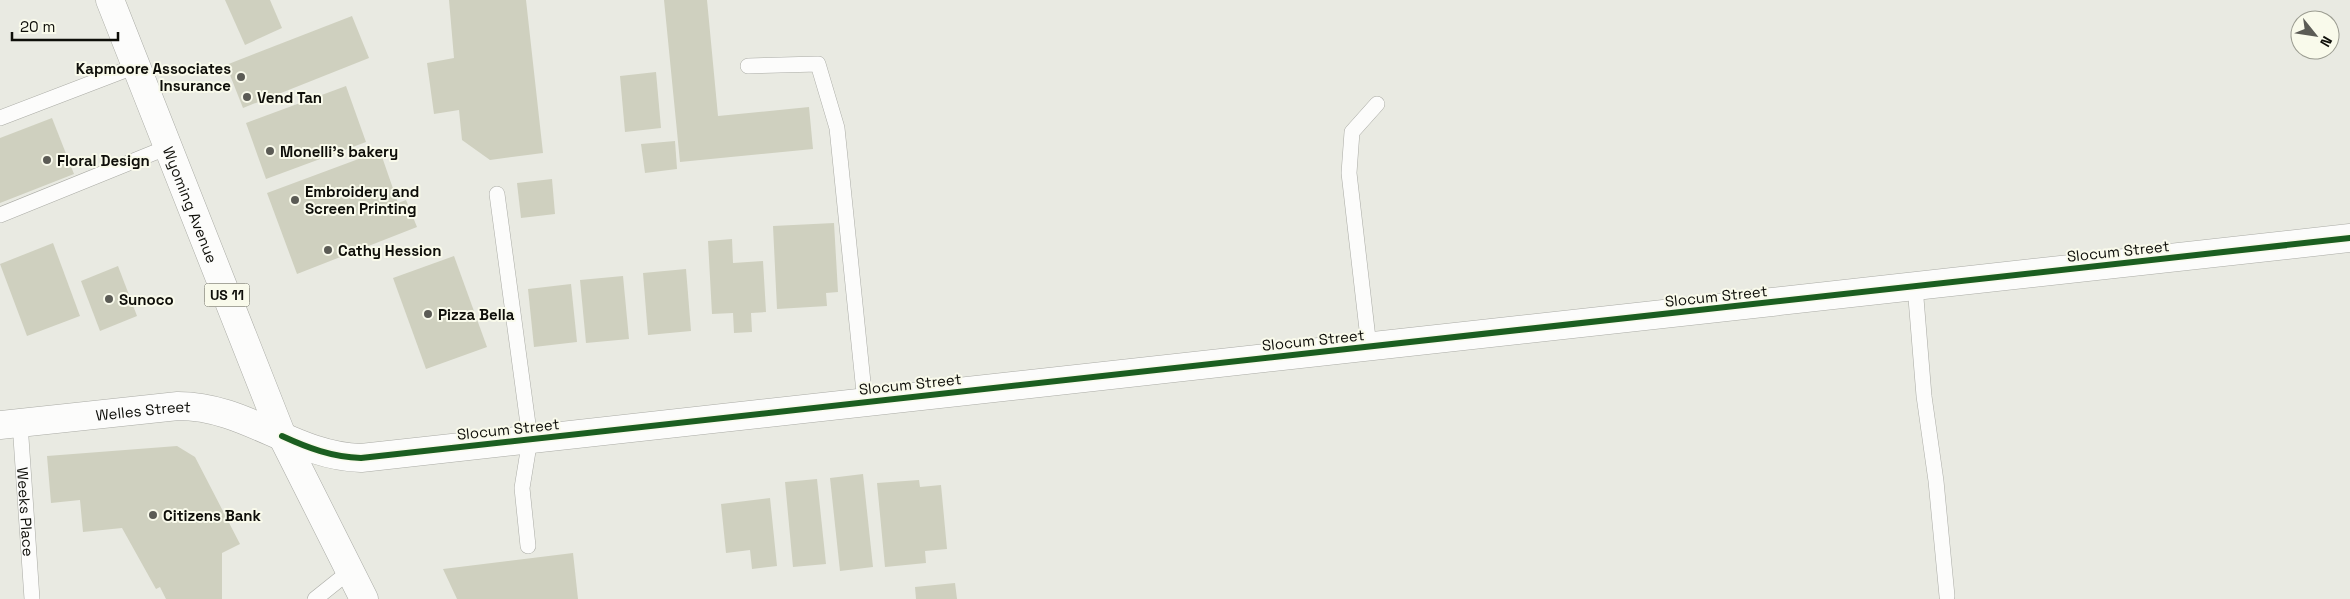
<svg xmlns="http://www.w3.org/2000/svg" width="2350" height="599" font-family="'Space Grotesk',sans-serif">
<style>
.building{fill:#cfd0bf}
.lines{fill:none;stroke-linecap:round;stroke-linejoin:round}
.lane-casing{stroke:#aaaba5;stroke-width:16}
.secondary-casing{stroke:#aaaba5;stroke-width:29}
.primary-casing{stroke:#aaaba5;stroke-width:29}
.lane{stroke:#fcfcfb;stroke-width:15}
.secondary{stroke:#fcfcfb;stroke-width:28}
.primary{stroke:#fcfcfb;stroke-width:28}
.cycleway-casing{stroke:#f9faeb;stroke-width:9}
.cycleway{stroke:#1b5e20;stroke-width:6}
.poi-dot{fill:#5b5b55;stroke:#f9faeb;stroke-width:2}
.labels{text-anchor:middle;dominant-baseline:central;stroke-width:4;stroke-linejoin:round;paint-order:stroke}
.shield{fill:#f9faeb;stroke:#54554d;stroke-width:1}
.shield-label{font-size:14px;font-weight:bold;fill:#0e0e09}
.poi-label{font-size:15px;font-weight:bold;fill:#0e0e09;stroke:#f9faeb;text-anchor:start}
.street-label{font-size:15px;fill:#0e0e09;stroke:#f9faeb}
</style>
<rect width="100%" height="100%" fill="#e9eae2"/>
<g class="building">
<polygon points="225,0 270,0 282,28 245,45"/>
<polygon points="449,0 526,0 543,153 490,160 462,140 459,110 434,114 427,63 454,58"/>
<polygon points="664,0 707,0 718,116 809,107 813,149 680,162"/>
<polygon points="352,16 369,58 243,108 226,65"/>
<polygon points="656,72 661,128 625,132 620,76"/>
<polygon points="346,86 366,142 266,179 246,123"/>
<polygon points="52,118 74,174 0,203 0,138"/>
<polygon points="675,141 677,169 645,173 641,144"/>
<polygon points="380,151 398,203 406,200 417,227 297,274 267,193"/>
<polygon points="552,179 555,214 521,218 517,183"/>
<polygon points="834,223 838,292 826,293 827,306 777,309 773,226"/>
<polygon points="732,239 733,263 763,261 766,312 751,313 752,332 734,333 733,313 712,314 708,241"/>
<polygon points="53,243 80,316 27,336 0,264"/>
<polygon points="454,256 487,347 426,369 393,278"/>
<polygon points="118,266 137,316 100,331 81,281"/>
<polygon points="686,269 691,331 648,335 643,273"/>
<polygon points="623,276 629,339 586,343 580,280"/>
<polygon points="571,284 577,342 534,347 528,289"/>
<polygon points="177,446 195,457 240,544 222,553 222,599 166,599 160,587 156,589 122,528 83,532 80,500 51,503 47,456"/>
<polygon points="863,474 873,567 840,571 830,478"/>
<polygon points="817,479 826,564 793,567 785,482"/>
<polygon points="919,480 920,487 941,485 947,549 925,551 926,563 885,567 877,483"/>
<polygon points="770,498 777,566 752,569 750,550 726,553 721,504"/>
<polygon points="573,553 578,599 457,599 443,569"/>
<polygon points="955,583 957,599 916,599 915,587"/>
</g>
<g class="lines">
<defs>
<g id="lane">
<polyline points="748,66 818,64 837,128 865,402"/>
<polyline points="0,118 136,66"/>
<polyline points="497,194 530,439 522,488 528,546"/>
<polyline points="0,215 168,147"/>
<polyline points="1915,286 1924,396 1936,481 1947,596"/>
<polyline points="1369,347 1349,173 1352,132 1377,104"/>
<path id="s1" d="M20,423L32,599"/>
<polyline points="315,599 350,571"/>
</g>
<g id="secondary">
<path id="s2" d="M0,425L178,406C247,406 293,456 361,458L2350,238"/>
</g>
<g id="primary">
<path id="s3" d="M110,0L282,436L364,599"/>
</g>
</defs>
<use href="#lane" class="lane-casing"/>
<use href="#secondary" class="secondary-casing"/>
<use href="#primary" class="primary-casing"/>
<use href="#lane" class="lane"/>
<use href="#secondary" class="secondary"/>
<use href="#primary" class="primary"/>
<defs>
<path id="cycleway" d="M282,436C308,448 332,457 361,458L2350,238"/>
</defs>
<use href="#cycleway" class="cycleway-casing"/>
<use href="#cycleway" class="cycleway"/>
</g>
<g class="poi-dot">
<circle cx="241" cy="77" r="5"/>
<circle cx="247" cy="97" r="5"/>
<circle cx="270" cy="151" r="5"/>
<circle cx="47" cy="160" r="5"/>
<circle cx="295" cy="200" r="5"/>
<circle cx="328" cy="250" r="5"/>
<circle cx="109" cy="299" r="5"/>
<circle cx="428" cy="314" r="5"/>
<circle cx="153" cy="515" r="5"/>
</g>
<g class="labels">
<rect class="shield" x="204.5" y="283.5" width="45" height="23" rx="4"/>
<g class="shield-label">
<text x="227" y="295">US 11</text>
</g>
<g class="poi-label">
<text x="231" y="68" text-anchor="end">Kapmoore Associates<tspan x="231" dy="17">Insurance</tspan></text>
<text x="257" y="97">Vend Tan</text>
<text x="280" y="151">Monelli's bakery</text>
<text x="57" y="160">Floral Design</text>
<text x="305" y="191">Embroidery and<tspan x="305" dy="17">Screen Printing</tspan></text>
<text x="338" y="250">Cathy Hession</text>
<text x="119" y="299">Sunoco</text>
<text x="438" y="314">Pizza Bella</text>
<text x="163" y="515">Citizens Bank</text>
</g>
<g class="street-label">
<text stroke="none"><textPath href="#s3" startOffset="220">Wyoming Avenue</textPath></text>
<text transform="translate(2118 251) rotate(-6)">Slocum Street</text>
<text transform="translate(1716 296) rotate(-6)">Slocum Street</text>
<text transform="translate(1313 340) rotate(-6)">Slocum Street</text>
<text transform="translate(910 384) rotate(-6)">Slocum Street</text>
<text stroke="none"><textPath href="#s2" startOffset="144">Welles Street</textPath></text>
<text transform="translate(508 429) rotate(-6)">Slocum Street</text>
<text stroke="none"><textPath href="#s1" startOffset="89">Weeks Place</textPath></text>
</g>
</g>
<g transform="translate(2315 35) rotate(120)"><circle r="24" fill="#f9faeb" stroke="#9b9c91"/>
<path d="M0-4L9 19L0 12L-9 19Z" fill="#5b5b55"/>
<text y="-8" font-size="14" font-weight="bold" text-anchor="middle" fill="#0e0e09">N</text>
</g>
<path d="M12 32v8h106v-8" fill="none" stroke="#0e0e09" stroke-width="2.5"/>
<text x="20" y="32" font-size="15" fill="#0e0e09" stroke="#f9faeb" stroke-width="4" paint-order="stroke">20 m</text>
</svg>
